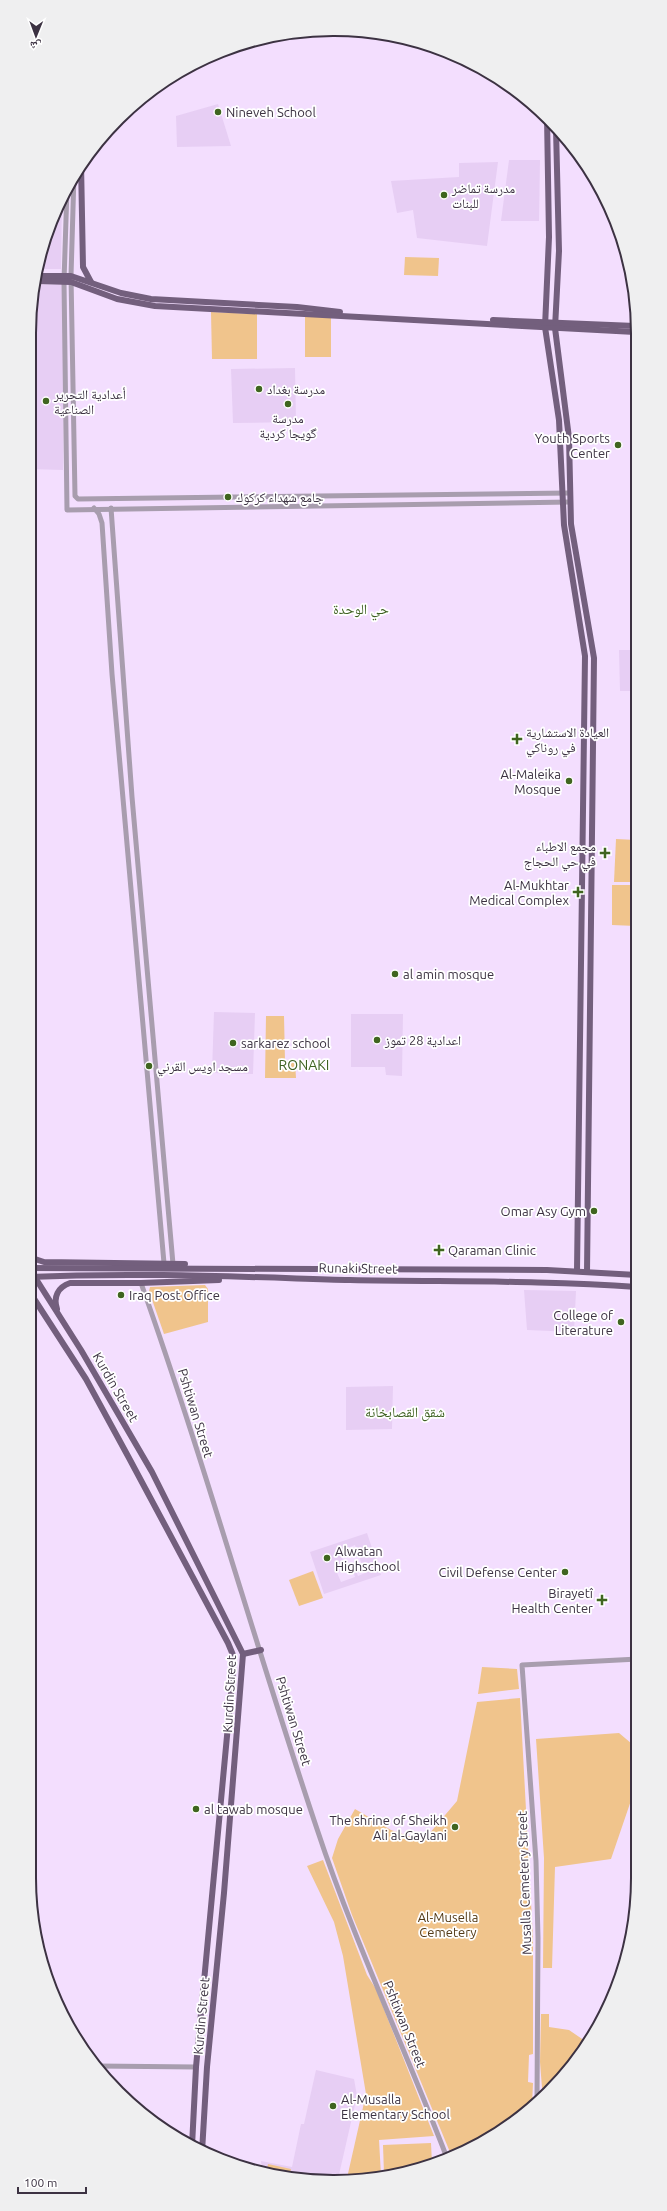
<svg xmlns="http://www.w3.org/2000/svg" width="667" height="2211" font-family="Ubuntu,'Noto Naskh Arabic',sans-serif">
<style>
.built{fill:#e7cef4;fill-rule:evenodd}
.green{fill:#f0c48c}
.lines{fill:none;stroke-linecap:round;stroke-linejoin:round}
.minor{stroke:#a89dae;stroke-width:5}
.major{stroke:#735f7d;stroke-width:6}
.poi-dot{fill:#3f651f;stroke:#fff;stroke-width:1.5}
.labels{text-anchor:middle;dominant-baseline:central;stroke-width:3.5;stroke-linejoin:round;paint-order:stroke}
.poi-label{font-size:13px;fill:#3c3242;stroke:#fff;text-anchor:start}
.street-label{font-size:13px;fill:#3c3242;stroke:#fff}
.park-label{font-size:13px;fill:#533a17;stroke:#fff}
.neighbourhood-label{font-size:14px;fill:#3e6122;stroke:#fff}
.rim{fill:none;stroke:#3c3242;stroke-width:2}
</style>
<rect width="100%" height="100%" fill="#f3defe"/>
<g class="built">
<polygon points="218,104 231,146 177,147 176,116"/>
<polygon points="509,160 540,160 539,221 501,221"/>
<polygon points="498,162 487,246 417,238 413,210 397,213 391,181 459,177 459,163"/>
<polygon points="62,198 61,269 37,269 52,217"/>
<polygon points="34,285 64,285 63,470 29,469 29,334"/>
<polygon points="295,368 296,422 233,423 231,369"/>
<polygon points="619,650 636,650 636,691 620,691"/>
<polygon points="214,1012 255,1013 253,1074 212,1073"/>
<polygon points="351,1014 403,1014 402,1076 386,1075 385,1067 351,1067"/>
<polygon points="524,1290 576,1291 574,1332 527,1330"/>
<polygon points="393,1386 392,1429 346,1430 346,1387"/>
<path d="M367,1533L381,1575L324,1594L310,1552ZM355,1545L365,1573L358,1576L353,1563L351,1564L355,1577L341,1582L335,1568L344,1564L340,1551Z"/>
<polygon points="316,2070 354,2079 357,2096 338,2179 313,2181 262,2173 261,2161 292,2167 301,2124 304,2124"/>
</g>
<g class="green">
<polygon points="405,257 439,258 438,276 404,275"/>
<polygon points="211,312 257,314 257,359 212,359"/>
<polygon points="305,316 331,317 331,357 305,357"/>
<polygon points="616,839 636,840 636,882 614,882"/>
<polygon points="612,885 636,885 636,926 612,925"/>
<polygon points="266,1016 284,1016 285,1061 295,1062 296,1078 265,1078"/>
<polygon points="205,1285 208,1289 208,1322 164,1334 149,1291 150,1287"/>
<polygon points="313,1571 323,1598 299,1606 289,1580"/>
<polygon points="482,1667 517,1669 519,1689 478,1694"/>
<path d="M520,1698L533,1940V2054L529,2055L528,2082L533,2083L532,2105C511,2127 481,2146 452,2157L352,1915L332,1858L338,1839L355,1809L391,1830L423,1841L457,1801L477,1702Z"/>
<polygon points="619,1733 638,1749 638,1780 611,1859 555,1867 552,1968 543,1968 544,1858 536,1739"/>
<polygon points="323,1860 367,1975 376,1989 434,2136 379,2140 381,2175 347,2178 366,2094 343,1956 334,1922 307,1866"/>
<polygon points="541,2014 549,2014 549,2027 569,2030 588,2043 545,2091 542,2088 540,2062"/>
<polygon points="431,2143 432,2164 413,2172 384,2174 383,2145"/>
<polygon points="268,2164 291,2169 289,2177 266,2174"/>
</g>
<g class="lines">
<g class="minor">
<polyline points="74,175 71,276 75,496 78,499 570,493"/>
<polyline points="67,189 64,281 67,510 570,502"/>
<polyline points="94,508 99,514 102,523 112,674 164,1263"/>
<polyline points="111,508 132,797 173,1264"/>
<path d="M141,1283C205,1463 256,1648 317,1829C354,1941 405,2048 447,2158"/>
<polyline points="97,2066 196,2067"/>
<polyline points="537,2100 538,1938 536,1861 522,1665 638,1659"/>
</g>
<g class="major">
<polyline points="547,117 549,237 545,327 559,420 564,525 585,656 577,1271"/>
<polyline points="556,129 559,251 555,328 569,438 571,524 594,658 587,1272"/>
<polyline points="81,163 83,267 91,282"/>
<polyline points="35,276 71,276 121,293 151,299 297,307 340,312"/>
<polyline points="34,281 71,282 117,299 155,306 635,332"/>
<polyline points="493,320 635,326"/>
<polyline points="29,1257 44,1262 185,1264"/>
<polyline points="29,1268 81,1350 152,1472 243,1654 224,1893 207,2067 202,2152"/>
<polyline points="29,1268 547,1270 637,1275"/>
<path d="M29,1277C136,1272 243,1277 350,1280C446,1282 541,1280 637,1287"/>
<polyline points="29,1291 86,1379 129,1458 228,1643 233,1655 233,1672 196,2067 192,2146"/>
<path d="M57,1309C53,1297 58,1287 70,1283H141L219,1280"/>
<polyline points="243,1654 261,1650"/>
</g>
</g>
<g class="poi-dot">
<circle cx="218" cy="112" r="4"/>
<circle cx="444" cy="195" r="4"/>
<circle cx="259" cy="389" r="4"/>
<circle cx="46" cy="401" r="4"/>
<circle cx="288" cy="404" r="4"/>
<circle cx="618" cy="445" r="4"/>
<circle cx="228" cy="497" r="4"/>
<path d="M515 733h4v4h4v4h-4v4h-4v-4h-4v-4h4z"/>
<circle cx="569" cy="781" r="4"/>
<path d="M603 847h4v4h4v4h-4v4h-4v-4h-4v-4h4z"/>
<path d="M576 886h4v4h4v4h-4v4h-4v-4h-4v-4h4z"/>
<circle cx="395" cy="974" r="4"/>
<circle cx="377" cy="1040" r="4"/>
<circle cx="233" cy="1043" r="4"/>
<circle cx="149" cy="1066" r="4"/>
<circle cx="594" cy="1211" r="4"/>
<path d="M437 1244h4v4h4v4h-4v4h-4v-4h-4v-4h4z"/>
<circle cx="121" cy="1295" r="4"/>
<circle cx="621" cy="1322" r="4"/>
<circle cx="327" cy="1558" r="4"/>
<circle cx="565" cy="1572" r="4"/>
<path d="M600 1594h4v4h4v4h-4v4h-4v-4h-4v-4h4z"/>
<circle cx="196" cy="1809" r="4"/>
<circle cx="455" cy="1827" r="4"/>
<circle cx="333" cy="2106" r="4"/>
</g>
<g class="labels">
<g class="poi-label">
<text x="226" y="112">Nineveh School</text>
<text x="452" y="188">مدرسة تماضر<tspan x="452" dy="15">للبنات</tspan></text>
<text x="267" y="389">مدرسة بغداد</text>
<text x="54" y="394">أعدادية التحرير<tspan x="54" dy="15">الصناعية</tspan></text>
<text x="288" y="418" text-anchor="middle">مدرسة<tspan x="288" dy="15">گويجا كردية</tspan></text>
<text x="610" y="438" text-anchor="end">Youth Sports<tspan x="610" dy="15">Center</tspan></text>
<text x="236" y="497">جامع شهداء كركوك</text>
<text x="526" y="732">العيادة الاستشارية<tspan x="526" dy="15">في روناكي</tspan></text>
<text x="561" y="774" text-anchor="end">Al-Maleika<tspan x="561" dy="15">Mosque</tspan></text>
<text x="596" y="846" text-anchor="end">مجمع الاطباء<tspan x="596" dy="15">في حي الحجاج</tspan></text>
<text x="569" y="885" text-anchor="end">Al-Mukhtar<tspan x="569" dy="15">Medical Complex</tspan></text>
<text x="403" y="974">al amin mosque</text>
<text x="385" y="1040">اعدادية 28 تموز</text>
<text x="241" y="1043">sarkarez school</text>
<text x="157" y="1066">مسجد اويس القرني</text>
<text x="586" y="1211" text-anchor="end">Omar Asy Gym</text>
<text x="448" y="1250">Qaraman Clinic</text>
<text x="129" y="1295">Iraq Post Office</text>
<text x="613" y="1315" text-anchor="end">College of<tspan x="613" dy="15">Literature</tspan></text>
<text x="335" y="1551">Alwatan<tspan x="335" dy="15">Highschool</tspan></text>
<text x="557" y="1572" text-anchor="end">Civil Defense Center</text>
<text x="593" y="1593" text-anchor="end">Birayetî<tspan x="593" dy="15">Health Center</tspan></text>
<text x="204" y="1809">al tawab mosque</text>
<text x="447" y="1820" text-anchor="end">The shrine of Sheikh<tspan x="447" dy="15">Ali al-Gaylani</tspan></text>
<text x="341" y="2099">Al-Musalla<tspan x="341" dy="15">Elementary School</tspan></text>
</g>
<g class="street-label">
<text transform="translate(358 1268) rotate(1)">Runaki Street</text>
<text transform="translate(116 1387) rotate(60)">Kurdin Street</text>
<text transform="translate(196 1413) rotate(73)">Pshtiwan Street</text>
<text transform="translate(229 1694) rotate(-87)">Kurdin Street</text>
<text transform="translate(294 1721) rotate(73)">Pshtiwan Street</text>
<text transform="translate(524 1883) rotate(-92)">Musalla Cemetery Street</text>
<text transform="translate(201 2016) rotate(-85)">Kurdin Street</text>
<text transform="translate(405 2024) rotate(68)">Pshtiwan Street</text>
</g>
<g class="park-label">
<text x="448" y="1917">Al-Musella<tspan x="448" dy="15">Cemetery</tspan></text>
</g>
<g class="neighbourhood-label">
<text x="361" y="609">حي الوحدة</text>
<text x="304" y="1065">RONAKI</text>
<text x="405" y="1412">شقق القصابخانة</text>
</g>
</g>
<path d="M0 0H667V2211H0ZM333 36H334A297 297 0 0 1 631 333V1878A297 297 0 0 1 334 2175H333A297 297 0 0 1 36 1878V333A297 297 0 0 1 333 36Z" fill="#efeff0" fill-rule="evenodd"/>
<path class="rim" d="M333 36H334A297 297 0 0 1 631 333V1878A297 297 0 0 1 334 2175H333A297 297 0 0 1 36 1878V333A297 297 0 0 1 333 36Z"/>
<g transform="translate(36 36) rotate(181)" stroke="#ffffff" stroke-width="3" paint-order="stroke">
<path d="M0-3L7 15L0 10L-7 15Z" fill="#3c3242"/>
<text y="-6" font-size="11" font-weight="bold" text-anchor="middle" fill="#3c3242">ش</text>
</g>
<path d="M18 2187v6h68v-6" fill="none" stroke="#3c3242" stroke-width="2"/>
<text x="24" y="2187" font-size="12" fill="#3c3242" stroke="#ffffff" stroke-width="3" paint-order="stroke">100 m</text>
</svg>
